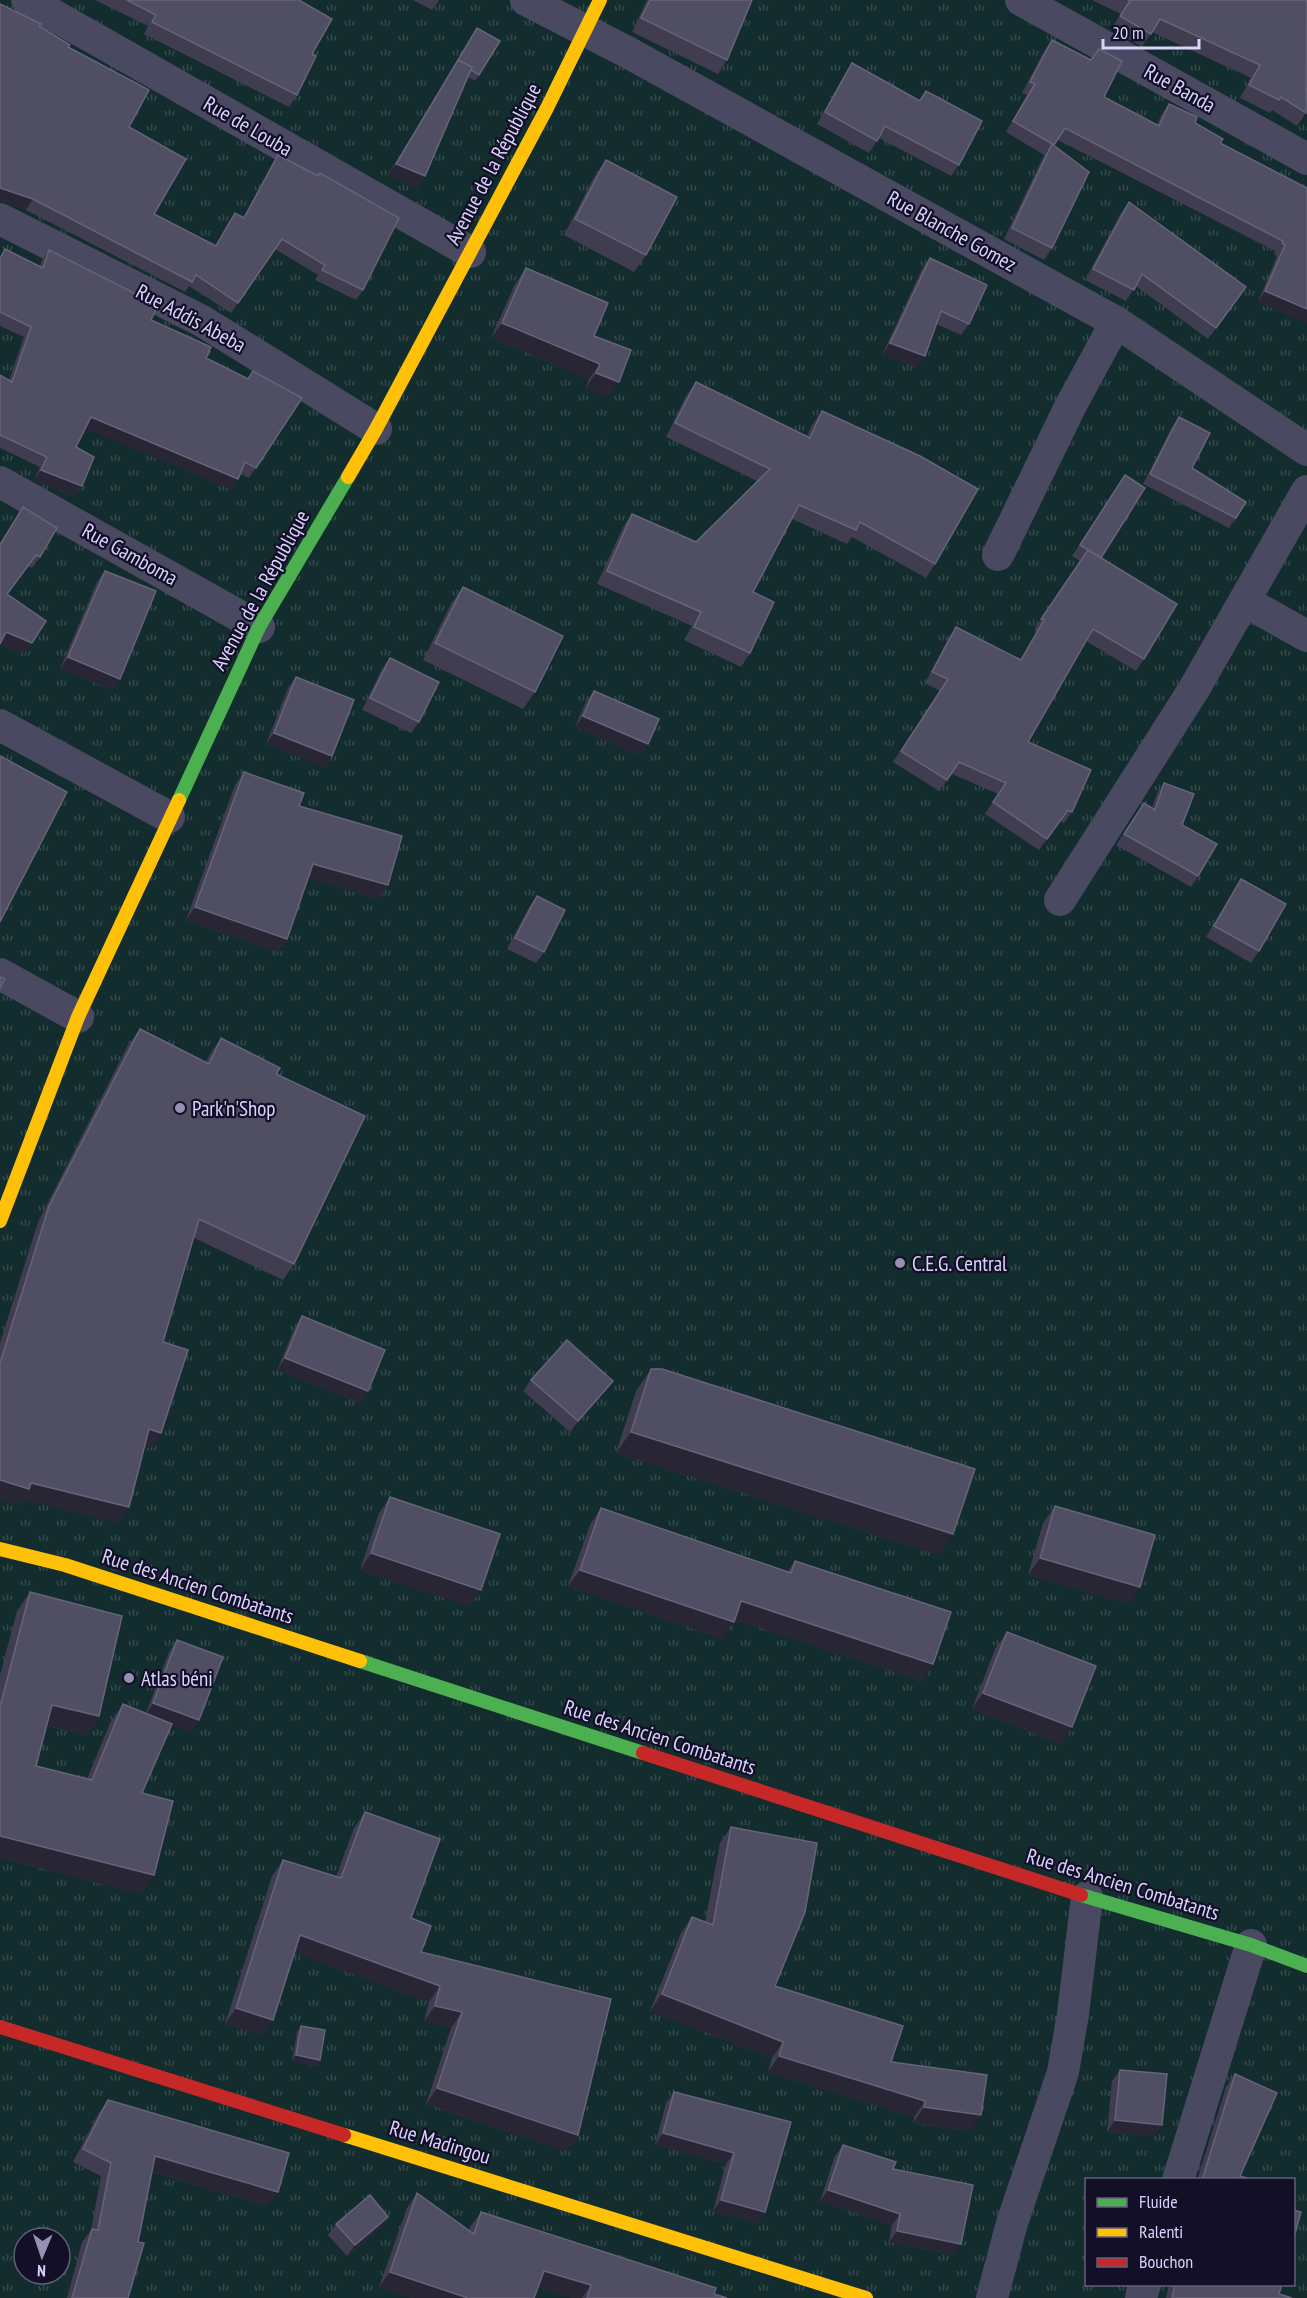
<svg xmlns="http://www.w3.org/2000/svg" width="1307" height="2298" font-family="'PT Sans Narrow',sans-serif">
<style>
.grass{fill:url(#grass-tufts);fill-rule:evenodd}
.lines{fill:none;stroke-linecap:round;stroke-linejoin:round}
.street{stroke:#4a4962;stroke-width:32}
.fast{stroke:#4caf50;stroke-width:14}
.slow{stroke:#ffc107;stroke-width:14}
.jam{stroke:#c62828;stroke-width:14}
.wall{fill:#403d50}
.shaded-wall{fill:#282635}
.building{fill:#504e63;stroke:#66637b;stroke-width:1.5}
.poi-dot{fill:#9591b1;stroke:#130f26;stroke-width:2}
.labels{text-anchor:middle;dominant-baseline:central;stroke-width:4.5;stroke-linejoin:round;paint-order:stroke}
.street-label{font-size:21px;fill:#d9d4ff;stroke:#130f26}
.poi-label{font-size:21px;fill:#d9d4ff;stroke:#130f26;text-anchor:start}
</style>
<defs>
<pattern id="grass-tufts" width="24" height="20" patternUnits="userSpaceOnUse" patternTransform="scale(1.5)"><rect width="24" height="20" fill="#132c2d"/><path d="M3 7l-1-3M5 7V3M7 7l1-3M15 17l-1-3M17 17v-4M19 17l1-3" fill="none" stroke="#354a4c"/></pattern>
</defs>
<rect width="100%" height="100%" fill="#161421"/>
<path class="grass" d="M0,0H1307V2298H0ZM1086,2180H1294V2284H1086ZM24,2238H60V2274H24Z"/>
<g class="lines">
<g class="street">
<polyline points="27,0 470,252"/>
<polyline points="526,0 629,53 1116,322 1307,450"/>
<polyline points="1021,0 1307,159"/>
<polyline points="0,219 202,321 376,429"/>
<polyline points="0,482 259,627"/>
<polyline points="998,555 1070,407 1116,322"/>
<polyline points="1246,602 1307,636"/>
<polyline points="0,725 169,817"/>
<polyline points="1060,900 1194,689 1307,491"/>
<polyline points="0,974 78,1017"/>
<polyline points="1178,2180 1251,1945"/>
<polyline points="992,2298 1012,2223 1063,2072 1073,2014 1087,1897"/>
<polyline points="1141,2298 1145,2284"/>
</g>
<g class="fast">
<polyline points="179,800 259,627 348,477"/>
<polyline points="360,1661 643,1753"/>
<polyline points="1081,1895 1251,1945 1307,1966"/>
</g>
<g class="slow">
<polyline points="348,477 376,429 547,108 600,0"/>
<polyline points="0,1221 78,1017 179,800"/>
<polyline points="0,1549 65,1565 360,1661"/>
<polyline points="344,2135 866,2298"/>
</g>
<g class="jam">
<polyline points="643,1753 1081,1895"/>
<polyline points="0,2027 344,2135"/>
</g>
</g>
<g class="wall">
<polygon points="95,0 299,0 312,54 297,95 289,107 144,34 148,26"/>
<polygon points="413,0 439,0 432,10"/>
<polygon points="647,0 752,0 727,60 718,74 632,32"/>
<polygon points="1092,0 1307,0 1306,113 1297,126 1272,110 1270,113 1240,98 1251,78 1152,32 1142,47 1111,29 1121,14"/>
<polygon points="0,4 39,26 68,47 129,127 154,214 215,246 228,223 235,213 243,218 271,166 278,155 363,290 356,300 315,280 318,275 275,249 231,313 189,286 185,292 26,210 0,200"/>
<polygon points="477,28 479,75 475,81 468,77 418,188 388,175"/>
<polygon points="1052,40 1104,97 1157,125 1161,115 1169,104 1220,143 1307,188 1307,323 1258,302 1277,256 1274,254 1275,251 1058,140 1054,146 1052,248 1044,260 1004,239 1044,155 1006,132 1027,95 1022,93 1044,51"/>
<polygon points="852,63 919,100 926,91 959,165 951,176 879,138 869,153 817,124 844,75"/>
<polygon points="606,160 646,255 634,272 564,235 594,177"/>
<polygon points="1129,202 1246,287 1208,339 1136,286 1126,301 1085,280 1121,213"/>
<polygon points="5,249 40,266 42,260 49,250 206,358 247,379 253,371 302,398 249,478 240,473 231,489 85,428 76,447 74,497 34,480 40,467 0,448 0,375 9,380 24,337 0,326 0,256"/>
<polygon points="930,258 969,324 961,335 936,324 917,367 882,355 922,269"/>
<polygon points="526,268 594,336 608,397 585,388 589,379 491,338 515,284"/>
<polygon points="696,382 807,436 812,425 822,411 935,564 926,578 852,537 847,544 792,519 753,592 750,653 741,667 684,640 692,626 597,584 623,527 632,514 696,542 757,481 666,437 686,396"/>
<polygon points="1179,417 1192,468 1236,518 1229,528 1143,484 1172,427"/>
<polygon points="1125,475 1101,558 1144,659 1136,671 1086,641 1028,742 1072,812 1064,823 1060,821 1039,850 985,814 998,794 952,774 939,791 893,762 940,691 925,683 948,639 956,627 1020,660 1036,632 1034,630 1080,561 1072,556"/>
<polygon points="23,507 40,557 32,568 28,566 8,594 24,654 0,644 0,543"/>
<polygon points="105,571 120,679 112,690 60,669 97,582"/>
<polygon points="463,587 535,692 523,709 423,660 451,604"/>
<polygon points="390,658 419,722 411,733 362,710 382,669"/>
<polygon points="296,677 332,756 324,767 266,744 288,688"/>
<polygon points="594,691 648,744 640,755 575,727 586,702"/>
<polygon points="244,772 299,806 378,899 308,878 287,939 277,952 186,920 235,785"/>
<polygon points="1164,783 1182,825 1198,876 1191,887 1116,845 1144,803 1152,808 1157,793"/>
<polygon points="1241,879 1259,951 1251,963 1206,937 1234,890"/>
<polygon points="537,896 544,952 536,963 507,949 529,907"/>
<polygon points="140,1029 206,1062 210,1054 221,1038 276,1074 294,1264 283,1280 194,1238 163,1342 150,1449 144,1447 118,1523 22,1499 18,1505 0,1500 0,1343 38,1222 128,1045"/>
<polygon points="302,1316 368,1391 360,1403 277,1370 295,1327"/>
<polygon points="651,1369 938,1555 616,1453 636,1391"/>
<polygon points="531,1380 613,1381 605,1392 570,1432 523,1391"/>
<polygon points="390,1497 469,1606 360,1570 379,1513"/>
<polygon points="1055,1506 1129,1604 1028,1575 1043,1523"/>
<polygon points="601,1508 787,1572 795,1561 922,1681 735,1620 722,1639 568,1586 590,1525"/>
<polygon points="30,1592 99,1716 86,1735 47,1726 36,1766 87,1779 110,1723 123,1704 146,1713 169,1652 177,1640 191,1732 172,1724 142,1793 141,1894 0,1858 0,1675 17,1611"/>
<polygon points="1007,1632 1061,1744 972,1709 995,1649"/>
<polygon points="365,1812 411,1918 421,1952 578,2135 567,2151 426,2104 451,2028 424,2021 429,2002 295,1953 262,2035 225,2024 272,1876 283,1860 336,1877 354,1828"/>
<polygon points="731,1827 775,1986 891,2062 970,2131 913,2123 914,2117 768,2072 772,2058 650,2011 681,1933 692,1917 705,1922 720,1843"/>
<polygon points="301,2026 320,2060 316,2066 292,2061 297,2032"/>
<polygon points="1120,2070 1154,2136 1107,2132 1112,2081"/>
<polygon points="1235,2074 1240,2176 1254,2180 1197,2180 1226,2087"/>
<polygon points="674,2092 791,2122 757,2223 713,2211 726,2164 655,2145 666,2103"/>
<polygon points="108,2100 268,2206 152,2172 128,2298 67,2298 82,2242 91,2230 101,2176 73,2162 98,2114"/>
<polygon points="843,2145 893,2169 953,2255 889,2242 892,2225 820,2201 835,2156"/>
<polygon points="417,2193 469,2231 470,2227 481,2212 714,2294 727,2298 573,2298 538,2287 534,2298 413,2298 379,2287 407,2208"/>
<polygon points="336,2224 380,2228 347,2256 328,2235"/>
<polygon points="1169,2284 1282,2284 1279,2294 1292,2298 1166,2298"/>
</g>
<g class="shaded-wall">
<polygon points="396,164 425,176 418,188 388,175"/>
<polygon points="0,188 33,199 26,210 0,200"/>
<polygon points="1265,291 1307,309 1307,323 1258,302"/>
<polygon points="502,323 600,364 589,379 491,338"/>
<polygon points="890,343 925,356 917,367 882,355"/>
<polygon points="596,373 619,382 608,397 585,388"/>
<polygon points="91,417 238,479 231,489 83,428"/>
<polygon points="41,470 82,486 74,497 34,480"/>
<polygon points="6,632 32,643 24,654 0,644"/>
<polygon points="68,657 120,679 112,690 60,669"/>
<polygon points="583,716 648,744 640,755 575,727"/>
<polygon points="274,733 332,756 324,767 266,744"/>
<polygon points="313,864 388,885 378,899 303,877"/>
<polygon points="195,907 287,939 277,952 186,920"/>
<polygon points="285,1358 368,1391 360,1403 277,1370"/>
<polygon points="613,1381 605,1392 570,1432 578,1421"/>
<polygon points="149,1429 161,1433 150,1449 138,1445"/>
<polygon points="631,1432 953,1534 938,1555 616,1453"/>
<polygon points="0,1480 31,1483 129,1507 118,1523 22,1499 18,1505 0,1500"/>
<polygon points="371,1553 481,1590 469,1606 360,1570"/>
<polygon points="1040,1558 1140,1587 1129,1604 1028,1575"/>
<polygon points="580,1570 734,1622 722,1639 568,1586"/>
<polygon points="741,1601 933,1664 922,1681 729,1618"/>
<polygon points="983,1693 1072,1727 1061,1744 972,1709"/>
<polygon points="153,1703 199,1720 191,1732 146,1715"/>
<polygon points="52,1705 99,1716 86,1735 39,1724"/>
<polygon points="0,1836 154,1875 141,1894 0,1858"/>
<polygon points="300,1935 440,1986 429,2002 289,1951"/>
<polygon points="662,1994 783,2042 772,2058 650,2011"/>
<polygon points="435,2006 462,2012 451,2028 424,2021"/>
<polygon points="236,2008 273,2020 262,2035 225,2024"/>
<polygon points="296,2055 320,2060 316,2066 292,2061"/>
<polygon points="779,2056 925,2101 914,2117 768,2072"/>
<polygon points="437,2088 578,2135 567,2151 426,2104"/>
<polygon points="924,2107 981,2115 970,2131 913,2123"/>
<polygon points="1115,2120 1162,2125 1154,2136 1107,2132"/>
<polygon points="663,2133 734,2153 726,2164 655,2145"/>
<polygon points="155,2156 278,2192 268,2206 146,2170"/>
<polygon points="828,2190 900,2214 892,2225 820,2201"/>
<polygon points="721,2200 765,2212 757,2223 713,2211"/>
<polygon points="388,2217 380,2228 347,2256 355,2245"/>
<polygon points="897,2231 961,2244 953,2255 889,2242"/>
<polygon points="544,2271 591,2285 582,2298 573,2298 533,2286"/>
<polygon points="390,2272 468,2298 413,2298 379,2287"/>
</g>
<g class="building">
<polygon points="127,0 299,0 332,19 312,54 316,56 297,95 152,22 156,15"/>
<polygon points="650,0 752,0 727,60 641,18"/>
<polygon points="1128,0 1307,0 1306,113 1281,97 1279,100 1249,85 1260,65 1160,19 1151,34 1120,16 1130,1"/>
<polygon points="0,4 41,24 39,26 70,45 68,47 149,90 129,127 186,159 154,214 216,246 235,213 244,218 278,155 318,176 320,173 399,218 363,290 322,270 325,265 282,239 238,303 196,275 192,282 33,199 0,188"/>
<polygon points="477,28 500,41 479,75 471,70 472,67 458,60 457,62"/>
<polygon points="1052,40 1091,60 1099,49 1122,61 1104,97 1159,126 1169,104 1197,117 1195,123 1223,139 1220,143 1307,188 1307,309 1265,291 1285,245 1282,243 1283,241 1065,128 1054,145 1013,121 1035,84 1030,82"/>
<polygon points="458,60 472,67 425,176 396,164"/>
<polygon points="852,63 920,101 926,91 982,121 959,165 885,126 877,141 825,112"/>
<polygon points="1052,144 1089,172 1052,248 1012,228"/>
<polygon points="606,160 677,197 646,255 575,219"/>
<polygon points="1129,202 1246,287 1216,328 1142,274 1134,290 1093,269"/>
<polygon points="5,249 43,268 49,250 158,305 151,320 211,347 206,358 248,379 253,371 302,398 256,468 245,462 238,479 91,417 76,447 94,457 82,486 41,470 47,457 0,435 0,375 12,382 31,327 0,312 0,259"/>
<polygon points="930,258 987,285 969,324 941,311 925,356 890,343"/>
<polygon points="526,268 608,303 594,336 631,350 619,382 596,373 600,364 502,323"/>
<polygon points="696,382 810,438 822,411 920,456 978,489 935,564 860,522 856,530 799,505 753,592 774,602 750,653 694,627 701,612 607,571 632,514 696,542 770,469 675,423"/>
<polygon points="1179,417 1210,433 1192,468 1246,502 1236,518 1150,474"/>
<polygon points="1125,475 1145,488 1101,558 1080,545"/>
<polygon points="23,507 57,528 40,557 36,555 7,594 46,621 32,643 6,632 0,644 0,545"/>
<polygon points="1088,550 1177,604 1144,659 1093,629 1028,742 1091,770 1072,812 1068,810 1047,839 993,802 1006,783 959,762 947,780 901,751 948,679 932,672 956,627 1021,660 1044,620 1041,619"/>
<polygon points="105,571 156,591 120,679 68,657"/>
<polygon points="463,587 563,636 535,692 435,643"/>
<polygon points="390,658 439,682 419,722 370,698"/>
<polygon points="296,677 354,700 332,756 274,733"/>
<polygon points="594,691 659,719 648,744 583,716"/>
<polygon points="0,756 67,792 0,922"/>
<polygon points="244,772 304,793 299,806 402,836 388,885 313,864 287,939 195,907"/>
<polygon points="1164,783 1194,794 1182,825 1217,844 1198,876 1124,834 1144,803 1155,810"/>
<polygon points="1241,879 1286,904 1259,951 1214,926"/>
<polygon points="537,896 565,910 544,952 515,938"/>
<polygon points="0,977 5,979 0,988"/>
<polygon points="140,1029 209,1064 221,1038 280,1068 276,1074 365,1116 294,1264 199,1219 163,1342 188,1350 161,1433 149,1429 129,1507 31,1483 29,1489 0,1480 0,1363 49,1206"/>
<polygon points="302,1316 385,1350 368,1391 285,1358"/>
<polygon points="567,1340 613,1381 578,1421 531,1380"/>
<polygon points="651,1369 662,1369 975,1469 953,1534 631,1432"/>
<polygon points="390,1497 500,1534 481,1590 371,1553"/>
<polygon points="1055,1506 1155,1535 1140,1587 1040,1558"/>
<polygon points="601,1508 791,1573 795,1561 951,1612 933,1664 741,1601 734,1622 580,1570"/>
<polygon points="30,1592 122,1616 99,1716 52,1705 36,1766 92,1780 123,1704 172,1724 142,1793 173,1801 154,1875 0,1836 0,1707"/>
<polygon points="1007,1632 1096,1666 1072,1727 983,1693"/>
<polygon points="177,1640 223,1657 199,1720 153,1703"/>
<polygon points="365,1812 440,1839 411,1918 431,1926 421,1952 611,1999 578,2135 437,2088 462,2012 435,2006 440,1986 300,1935 273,2020 236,2008 283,1860 341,1878"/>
<polygon points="731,1827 817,1843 805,1912 775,1986 903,2026 891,2062 987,2075 981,2115 924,2107 925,2101 779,2056 783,2042 662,1994 692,1917 713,1925"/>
<polygon points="301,2026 325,2030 320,2060 296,2055"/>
<polygon points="1120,2070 1167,2074 1162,2125 1115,2120"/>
<polygon points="1235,2074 1277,2093 1240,2176 1254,2180 1202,2180"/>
<polygon points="674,2092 791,2122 765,2212 721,2200 734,2153 663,2133"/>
<polygon points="108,2100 289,2153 278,2192 155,2156 138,2242 144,2243 128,2298 72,2298 92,2229 98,2230 111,2163 83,2149"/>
<polygon points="843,2145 896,2162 893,2169 973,2185 961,2244 897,2231 900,2214 828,2190"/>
<polygon points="417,2193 474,2234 481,2212 716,2288 714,2294 727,2298 587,2298 591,2285 544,2271 534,2298 468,2298 390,2272"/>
<polygon points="370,2195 388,2217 355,2245 336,2224"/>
<polygon points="1293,2210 1301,2212 1293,2241"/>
<polygon points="1175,2284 1282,2284 1279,2294 1292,2298 1172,2298"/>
</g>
<g class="poi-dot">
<circle cx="180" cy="1108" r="6"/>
<circle cx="900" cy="1263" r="6"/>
<circle cx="129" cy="1678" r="6"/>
</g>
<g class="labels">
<g class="street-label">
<text transform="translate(1180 88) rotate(29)">Rue Banda</text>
<text transform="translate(248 126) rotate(30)">Rue de Louba</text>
<text transform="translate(493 164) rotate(-62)">Avenue de la République</text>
<text transform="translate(952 231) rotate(29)">Rue Blanche Gomez</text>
<text transform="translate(191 318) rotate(28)">Rue Addis Abeba</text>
<text transform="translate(130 554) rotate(29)">Rue Gamboma</text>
<text transform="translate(260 590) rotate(-61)">Avenue de la République</text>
<text transform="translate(198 1586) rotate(18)">Rue des Ancien Combatants</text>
<text transform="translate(660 1737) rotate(18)">Rue des Ancien Combatants</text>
<text transform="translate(1123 1884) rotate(17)">Rue des Ancien Combatants</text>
<text transform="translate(440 2142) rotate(17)">Rue Madingou</text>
</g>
<g class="poi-label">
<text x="192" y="1108">Park'n'Shop</text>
<text x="912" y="1263">C.E.G. Central</text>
<text x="141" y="1678">Atlas béni</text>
</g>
</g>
<rect x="1085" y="2178" width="210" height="108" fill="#130f26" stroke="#625e7d" stroke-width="1.5"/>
<rect x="1097" y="2198" width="30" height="9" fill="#4caf50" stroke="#625e7d" stroke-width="1.5"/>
<text x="1139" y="2208" font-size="18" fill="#d9d4ff">Fluide</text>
<rect x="1097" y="2228" width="30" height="9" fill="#ffc107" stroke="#625e7d" stroke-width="1.5"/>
<text x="1139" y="2238" font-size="18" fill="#d9d4ff">Ralenti</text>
<rect x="1097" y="2258" width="30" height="9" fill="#c62828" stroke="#625e7d" stroke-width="1.5"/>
<text x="1139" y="2268" font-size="18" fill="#d9d4ff">Bouchon</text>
<g transform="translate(42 2256) rotate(182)"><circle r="28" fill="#130f26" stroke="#625e7d" stroke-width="1.5"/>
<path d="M0-4.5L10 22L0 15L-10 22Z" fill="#9591b1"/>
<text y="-9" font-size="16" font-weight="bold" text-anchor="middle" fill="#d9d4ff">N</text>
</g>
<path d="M1103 39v9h96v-9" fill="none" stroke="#d9d4ff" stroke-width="3"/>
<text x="1112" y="39" font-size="18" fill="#d9d4ff" stroke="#130f26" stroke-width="4.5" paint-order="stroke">20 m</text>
</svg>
